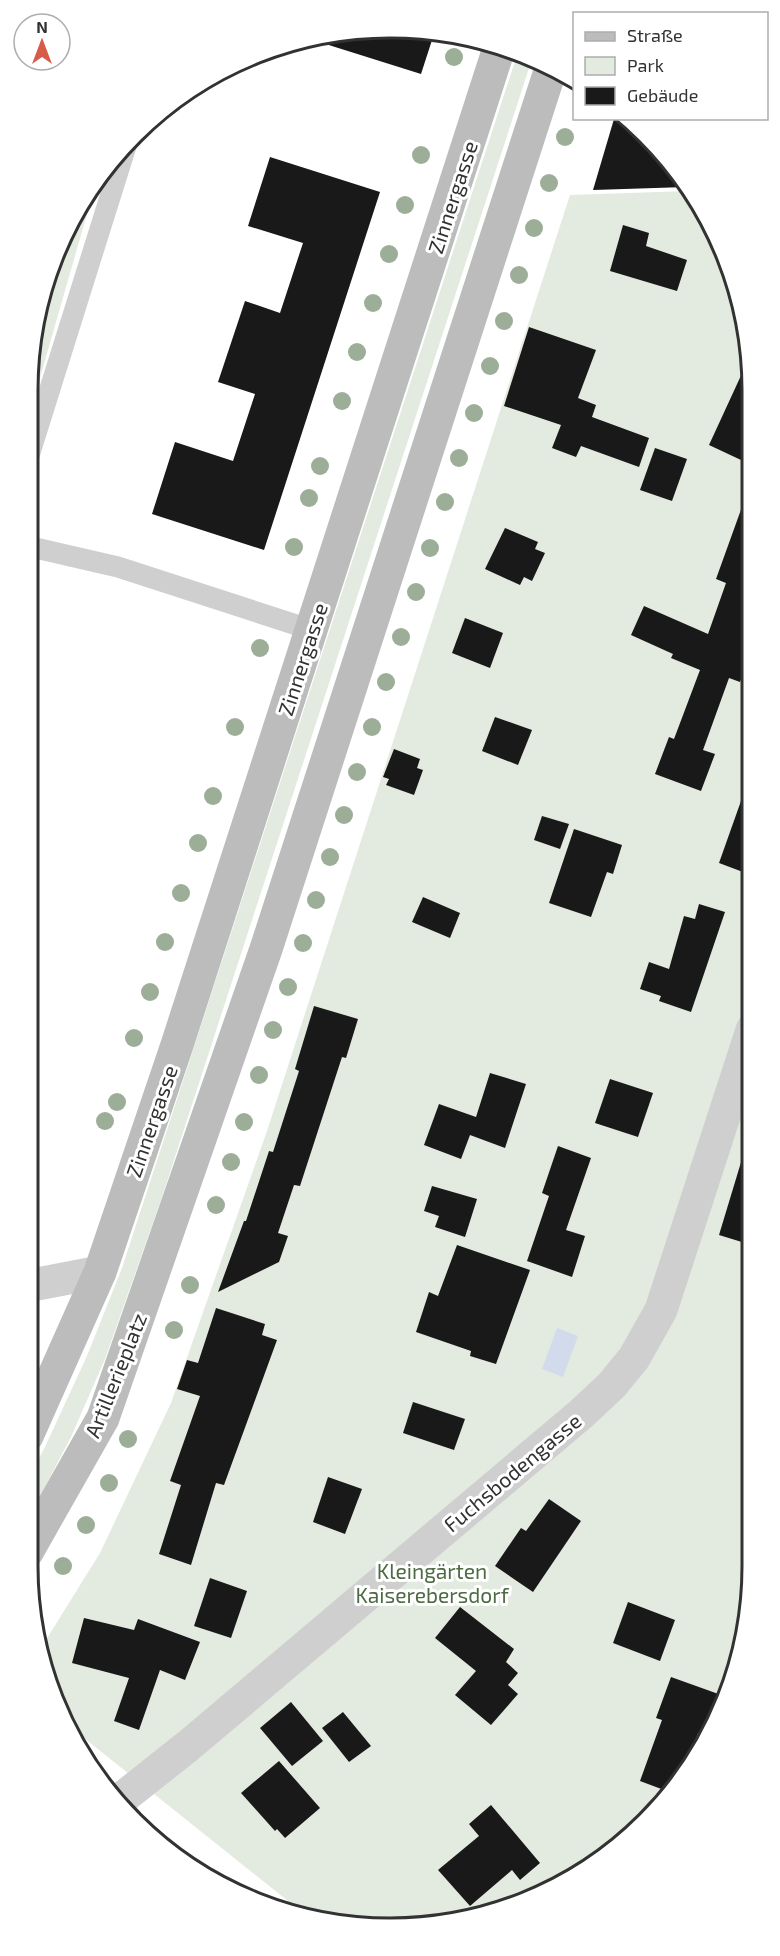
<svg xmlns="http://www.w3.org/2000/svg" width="780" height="1956" font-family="'Exo 2',sans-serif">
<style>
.green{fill:#e3eadf}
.water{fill:#d1dbeb}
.building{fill:#191919}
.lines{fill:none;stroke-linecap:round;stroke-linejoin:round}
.lane{stroke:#cfcfcf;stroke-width:21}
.street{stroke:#cfcfcf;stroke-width:33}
.secondary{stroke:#bcbcbc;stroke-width:33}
.tree{fill:#9dae98}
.labels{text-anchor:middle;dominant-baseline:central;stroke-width:6;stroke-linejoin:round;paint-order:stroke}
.street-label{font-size:21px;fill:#323232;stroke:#fff}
.park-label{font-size:21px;fill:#4d6b43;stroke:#fff}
.rim{fill:none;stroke:#323232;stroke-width:3}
</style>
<rect width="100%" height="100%" fill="#fff"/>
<g class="green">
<polygon points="518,52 532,59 161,1200 105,1359 71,1437 27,1521 27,1480 44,1449 87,1356 122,1268"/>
<polygon points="688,191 725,251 750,342 753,1566 734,1682 678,1787 572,1880 461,1922 342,1926 303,1913 74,1730 46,1683 41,1648 100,1553 171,1403 267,1131 570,195"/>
<polygon points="82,212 87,214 27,423 27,390 46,274"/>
</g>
<polygon class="water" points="557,1328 578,1336 563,1377 542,1369"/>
<g class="building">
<polygon points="366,28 433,37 421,74 316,41"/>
<polygon points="614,119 640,131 663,151 686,187 593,190"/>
<polygon points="270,157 380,192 264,550 152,514 175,442 233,461 255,394 218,382 245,301 280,313 303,243 248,226"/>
<polygon points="623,225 649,233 646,246 687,260 677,291 610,271"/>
<polygon points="529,327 596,350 578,398 596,405 592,417 649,438 639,467 581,446 576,457 552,448 561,425 504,406"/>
<polygon points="750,356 750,440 741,460 709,445"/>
<polygon points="655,448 687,459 672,501 640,490"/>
<polygon points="747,493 750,493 751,652 740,682 729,678 703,750 715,754 701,791 655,774 669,737 674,739 700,670 671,658 673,654 631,635 644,606 708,634 726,583 716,579"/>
<polygon points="505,528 538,542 535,549 545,553 532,581 524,577 520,585 485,569"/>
<polygon points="465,618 503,633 490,668 452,653"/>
<polygon points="495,717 532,730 518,765 482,751"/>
<polygon points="394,749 420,759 417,768 423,770 414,795 386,785 389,779 383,777"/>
<polygon points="747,784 751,785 751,875 719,863"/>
<polygon points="542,816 569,824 560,849 534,840"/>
<polygon points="574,829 622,845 613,874 607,872 591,917 549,903"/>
<polygon points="423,897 460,913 450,938 412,922"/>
<polygon points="699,904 725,912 691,1012 659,1001 661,996 640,989 649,962 669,969 684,916 695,919"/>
<polygon points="314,1006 358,1019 346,1058 342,1057 300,1186 294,1185 278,1233 288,1236 279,1262 218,1292 244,1221 246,1221 269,1151 273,1152 299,1071 295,1069"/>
<polygon points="490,1073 526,1084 505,1148 470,1135 461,1159 424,1145 439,1104 476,1117"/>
<polygon points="610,1079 653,1093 638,1137 595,1123"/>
<polygon points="558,1146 591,1158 566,1230 585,1236 572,1277 527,1261 549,1196 542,1193"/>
<polygon points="745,1149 752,1150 752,1219 745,1243 719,1235"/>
<polygon points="432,1186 477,1199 465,1237 435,1227 439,1216 424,1211"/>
<polygon points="457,1245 530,1270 496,1364 470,1356 471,1351 416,1332 429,1292 438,1296"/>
<polygon points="216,1308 265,1324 262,1335 277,1340 224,1485 216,1483 191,1565 159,1554 181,1485 170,1481 200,1396 177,1389 187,1360 198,1363"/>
<polygon points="413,1402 465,1419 454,1450 403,1433"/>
<polygon points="328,1477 362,1489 345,1534 313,1522"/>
<polygon points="549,1499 581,1521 533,1592 495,1566 521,1528 526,1531"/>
<polygon points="210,1578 247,1591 231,1638 194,1626"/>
<polygon points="628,1602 675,1620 660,1661 613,1643"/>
<polygon points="460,1607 514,1649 506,1662 518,1673 508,1685 518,1694 491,1725 455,1695 476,1671 435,1638"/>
<polygon points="84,1618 134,1630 138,1619 200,1642 185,1680 160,1670 139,1730 114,1721 129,1678 72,1663"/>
<polygon points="671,1677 724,1696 705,1736 698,1733 681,1781 672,1793 640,1781 662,1720 656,1718"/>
<polygon points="291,1702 323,1741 292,1766 260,1728"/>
<polygon points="343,1712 371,1746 349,1762 322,1728"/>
<polygon points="279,1761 320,1808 285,1838 277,1829 275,1831 241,1793"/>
<polygon points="491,1805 540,1863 520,1880 512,1870 470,1906 438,1870 479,1836 469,1824"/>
</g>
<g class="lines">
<g class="lane">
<polyline points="27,462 127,143"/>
<polyline points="27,546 118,567 312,630"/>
</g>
<g class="street">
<polyline points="27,1286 100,1272"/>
<polyline points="116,1803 188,1746 581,1414 612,1385 634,1358 661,1310 752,1030"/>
</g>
<g class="secondary">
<polyline points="27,1436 100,1272 177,1045 500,45"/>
<polyline points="27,1552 103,1418 266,949 551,68"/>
</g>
</g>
<g class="tree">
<circle cx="454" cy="57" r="9"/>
<circle cx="565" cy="137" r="9"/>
<circle cx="421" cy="155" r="9"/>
<circle cx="549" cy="183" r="9"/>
<circle cx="405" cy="205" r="9"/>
<circle cx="534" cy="228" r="9"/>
<circle cx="389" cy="254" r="9"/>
<circle cx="519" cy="275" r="9"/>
<circle cx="373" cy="303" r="9"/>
<circle cx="504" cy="321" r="9"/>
<circle cx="357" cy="352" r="9"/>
<circle cx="490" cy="366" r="9"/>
<circle cx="342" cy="401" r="9"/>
<circle cx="474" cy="413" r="9"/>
<circle cx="459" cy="458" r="9"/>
<circle cx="320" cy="466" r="9"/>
<circle cx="309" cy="498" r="9"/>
<circle cx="445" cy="502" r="9"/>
<circle cx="294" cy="547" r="9"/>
<circle cx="430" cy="548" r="9"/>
<circle cx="416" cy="592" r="9"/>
<circle cx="401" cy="637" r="9"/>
<circle cx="260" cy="648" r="9"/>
<circle cx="386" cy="682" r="9"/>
<circle cx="235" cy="727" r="9"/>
<circle cx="372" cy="727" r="9"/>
<circle cx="357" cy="772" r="9"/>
<circle cx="213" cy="796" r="9"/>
<circle cx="344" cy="815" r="9"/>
<circle cx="198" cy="843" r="9"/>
<circle cx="330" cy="857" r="9"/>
<circle cx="181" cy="893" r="9"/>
<circle cx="316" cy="900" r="9"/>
<circle cx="165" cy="942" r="9"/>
<circle cx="303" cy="943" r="9"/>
<circle cx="288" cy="987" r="9"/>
<circle cx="150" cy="992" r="9"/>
<circle cx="273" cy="1030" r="9"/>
<circle cx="134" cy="1038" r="9"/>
<circle cx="259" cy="1075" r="9"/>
<circle cx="117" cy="1102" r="9"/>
<circle cx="105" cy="1121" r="9"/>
<circle cx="244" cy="1122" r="9"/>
<circle cx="231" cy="1162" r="9"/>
<circle cx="216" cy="1205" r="9"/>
<circle cx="190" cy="1285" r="9"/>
<circle cx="174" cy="1330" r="9"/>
<circle cx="128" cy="1439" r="9"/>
<circle cx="109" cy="1483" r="9"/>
<circle cx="86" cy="1525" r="9"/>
<circle cx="63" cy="1566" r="9"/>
</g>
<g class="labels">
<g class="street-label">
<text transform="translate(452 197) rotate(-72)">Zinnergasse</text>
<text transform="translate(302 659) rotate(-72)">Zinnergasse</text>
<text transform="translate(151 1121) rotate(-71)">Zinnergasse</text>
<text transform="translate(115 1375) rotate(-68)">Artillerieplatz</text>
<text transform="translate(512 1472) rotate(-40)">Fuchsbodengasse</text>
</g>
<g class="park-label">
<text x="432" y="1570">Kleingärten<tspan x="432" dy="24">Kaiserebersdorf</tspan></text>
</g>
</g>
<path d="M0 0H780V1956H0ZM390 38H390A352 352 0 0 1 742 390V1566A352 352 0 0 1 390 1918H390A352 352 0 0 1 38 1566V390A352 352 0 0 1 390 38Z" fill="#fff" fill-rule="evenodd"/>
<path class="rim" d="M390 38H390A352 352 0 0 1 742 390V1566A352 352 0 0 1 390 1918H390A352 352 0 0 1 38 1566V390A352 352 0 0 1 390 38Z"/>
<rect x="573" y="12" width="195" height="108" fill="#ffffff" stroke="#adadad" stroke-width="1.5"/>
<rect x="585" y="32" width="30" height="9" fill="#bcbcbc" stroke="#adadad" stroke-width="1.5"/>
<text x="627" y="42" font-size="18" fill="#323232">Straße</text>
<rect x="585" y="57" width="30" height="18" fill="#e3eadf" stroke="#adadad" stroke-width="1.5"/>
<text x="627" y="72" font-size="18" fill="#323232">Park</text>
<rect x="585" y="87" width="30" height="18" fill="#191919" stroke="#adadad" stroke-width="1.5"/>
<text x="627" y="102" font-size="18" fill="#323232">Gebäude</text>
<g transform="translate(42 42)"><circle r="28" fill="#ffffff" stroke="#adadad" stroke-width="1.5"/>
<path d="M0-4.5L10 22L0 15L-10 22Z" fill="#d65b48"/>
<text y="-9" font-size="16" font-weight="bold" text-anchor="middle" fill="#323232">N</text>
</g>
</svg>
